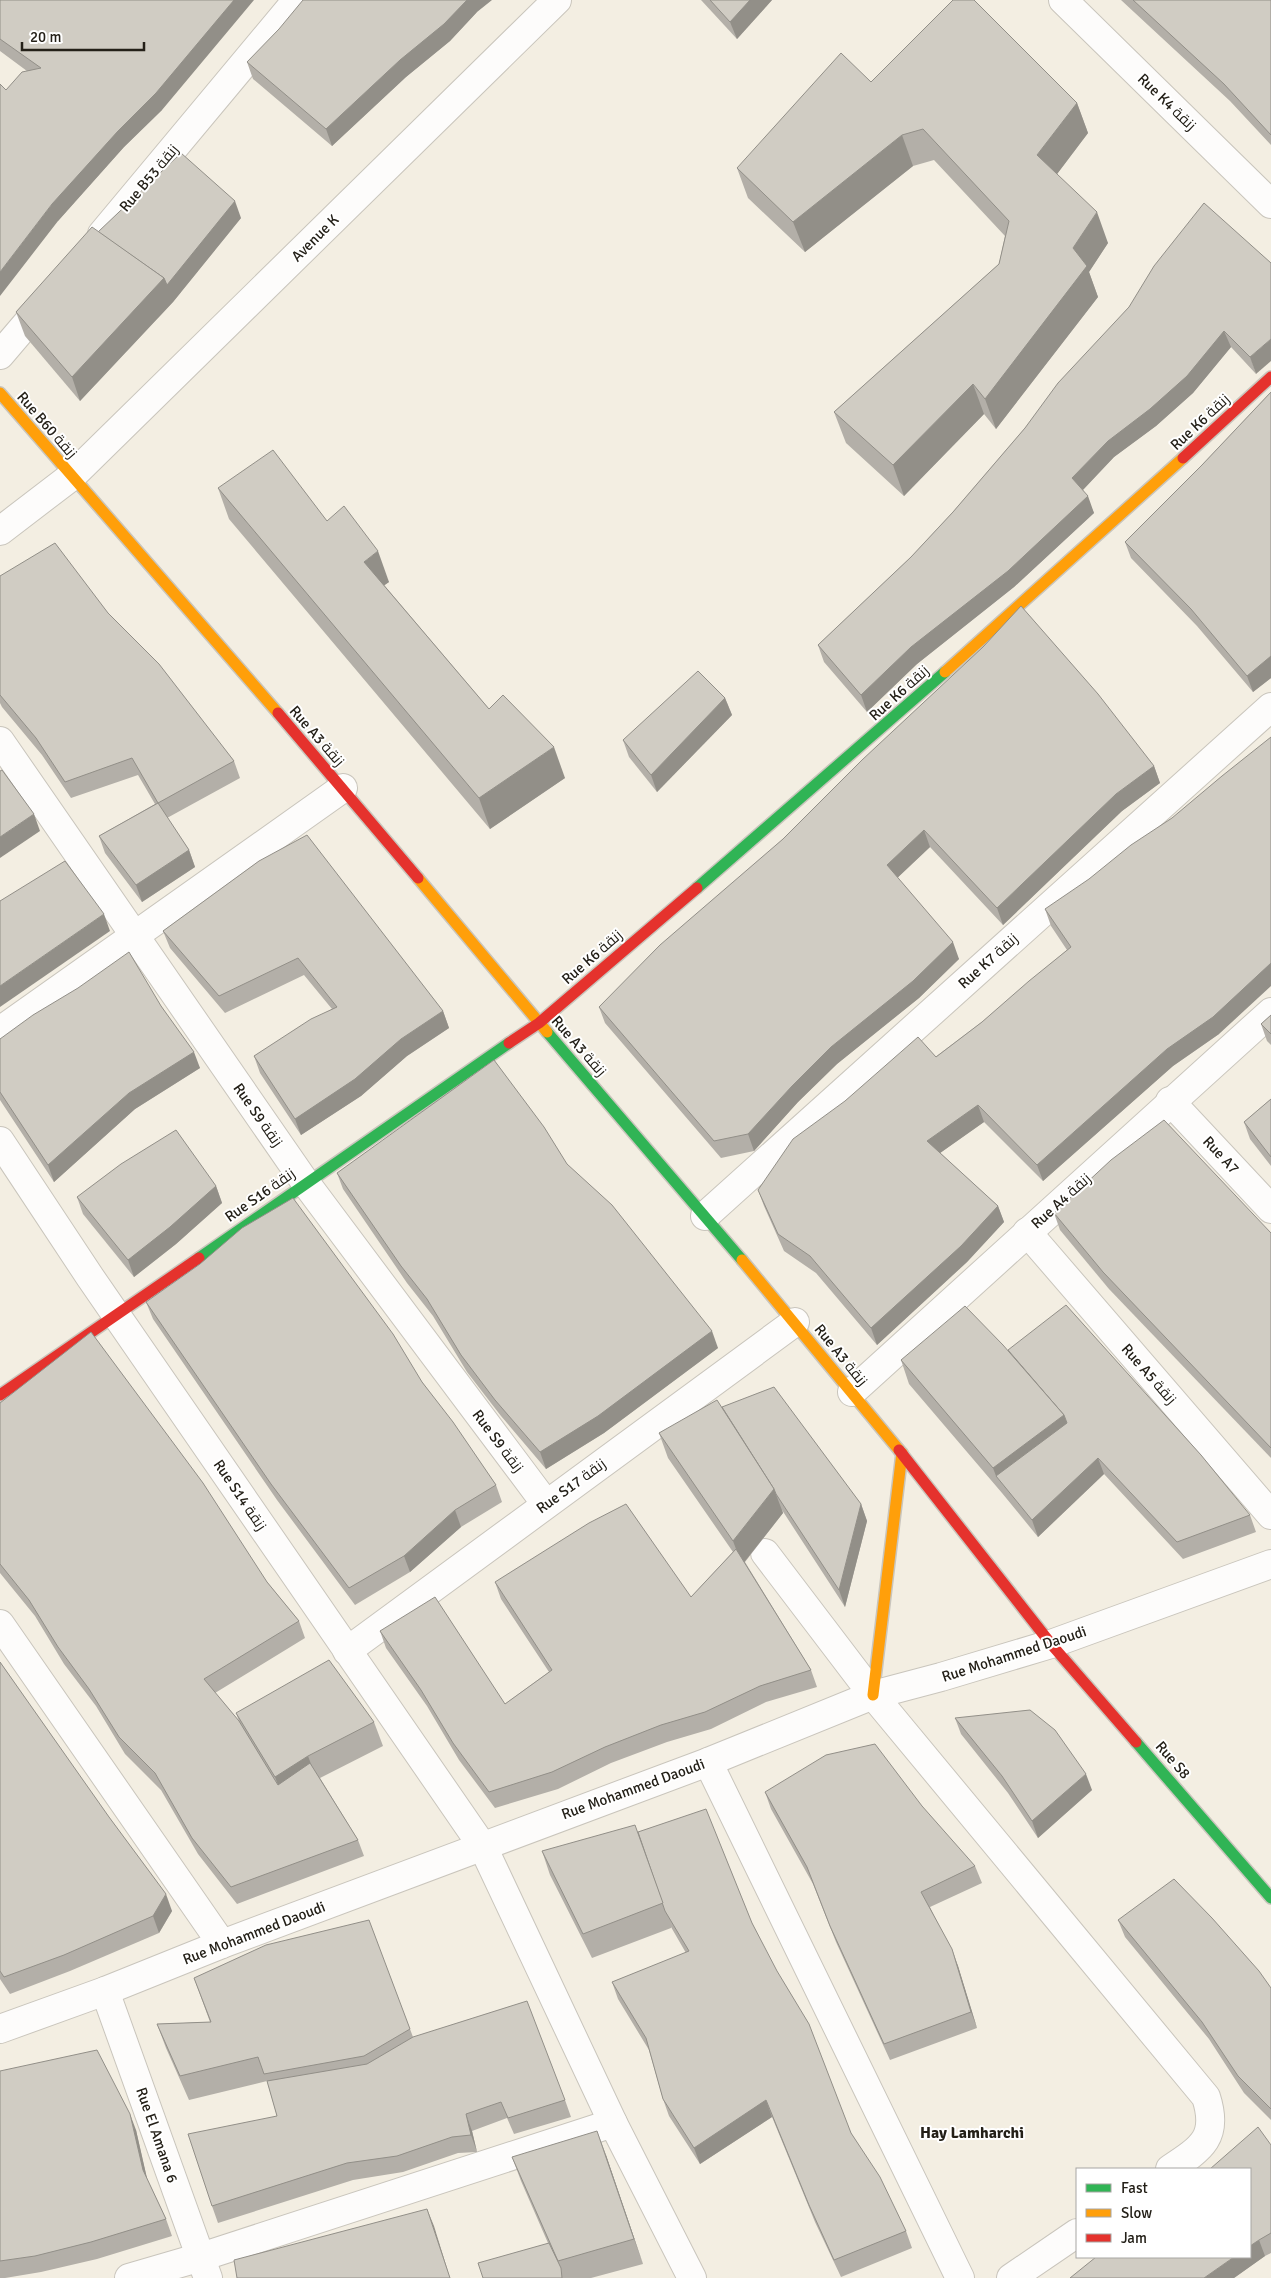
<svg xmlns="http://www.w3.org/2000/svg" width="1271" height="2278" font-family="Signika,Cairo,sans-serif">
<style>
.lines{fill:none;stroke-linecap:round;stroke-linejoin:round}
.street-casing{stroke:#c9c5bc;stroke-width:30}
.fast-casing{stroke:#c9c5bc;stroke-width:14}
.slow-casing{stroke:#c9c5bc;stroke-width:14}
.jam-casing{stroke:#c9c5bc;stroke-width:14}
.street{stroke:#fdfcfb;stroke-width:28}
.fast{stroke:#30b455;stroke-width:11}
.slow{stroke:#ff9f0a;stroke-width:11}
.jam{stroke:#e5322d;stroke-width:11}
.wall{fill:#b3afa8}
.shaded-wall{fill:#928f88}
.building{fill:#d0ccc3;stroke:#928f88}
.labels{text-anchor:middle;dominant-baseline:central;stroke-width:4;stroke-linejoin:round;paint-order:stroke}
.street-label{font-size:15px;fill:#242018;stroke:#fff}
.neighbourhood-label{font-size:16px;font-weight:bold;fill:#242018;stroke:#fff}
</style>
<rect width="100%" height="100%" fill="#f3eee2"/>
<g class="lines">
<defs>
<g id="street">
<polyline points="1063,0 1271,204"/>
<polyline points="102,234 297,0"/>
<polyline points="0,355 46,301"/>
<polyline points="0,531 72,476 557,0"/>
<polyline points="0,741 305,1182 546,1504"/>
<polyline points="0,1031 343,788"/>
<polyline points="1170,1101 1271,1209"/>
<polyline points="0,1141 90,1277 483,1847 613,2123 692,2278"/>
<polyline points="705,1216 1271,707"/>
<polyline points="1027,1232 1271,1515"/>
<polyline points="852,1392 1271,1012"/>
<path d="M765,1553L873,1695L1206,2097C1219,2137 1202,2148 1170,2169"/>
<polyline points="0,1624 222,1944"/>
<polyline points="347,1651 795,1322"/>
<polyline points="708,1762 960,2278"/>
<polyline points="105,1991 208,2278"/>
<polyline points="0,2029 105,1991 222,1944 708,1762 873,1695 941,1677 1051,1644 1271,1564"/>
<polyline points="129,2278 201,2257 613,2123"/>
<polyline points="1011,2278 1077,2233"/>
</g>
<g id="fast">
<polyline points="697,888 945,672"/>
<polyline points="547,1032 742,1260"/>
<polyline points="199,1258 509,1043"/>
<polyline points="1136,1742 1271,1898"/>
</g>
<g id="slow">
<polyline points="0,393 278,713"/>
<polyline points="945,672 1183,458"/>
<polyline points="418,878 547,1032"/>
<polyline points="742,1260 899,1450"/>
<polyline points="873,1695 902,1453"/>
</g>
<g id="jam">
<polyline points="1183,458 1271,377"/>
<polyline points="278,713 418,878"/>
<polyline points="509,1043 539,1023 697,888"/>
<polyline points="0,1395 199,1258"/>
<polyline points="899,1450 1051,1644 1136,1742"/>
</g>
</defs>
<use href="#street" class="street-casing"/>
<use href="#fast" class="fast-casing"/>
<use href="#slow" class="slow-casing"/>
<use href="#jam" class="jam-casing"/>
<use href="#street" class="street"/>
<use href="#fast" class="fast"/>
<use href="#slow" class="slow"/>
<use href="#jam" class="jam"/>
</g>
<g class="wall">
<polygon points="0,0 162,110 124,147 58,221 6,90 27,71 0,51"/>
<polygon points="701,0 772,0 737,39"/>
<polygon points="1121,0 1271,0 1271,145 1230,101"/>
<polygon points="477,12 450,41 406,77 332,146 253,79 247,62"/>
<polygon points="871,82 1077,103 1088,133 1057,174 1108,243 1089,272 1098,297 996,429 984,414 904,496 846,443 834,412 999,264 1005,236 934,160 913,166 805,252 748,198 737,168"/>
<polygon points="1204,203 1256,374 1231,347 1193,393 1156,426 1114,457 1083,490 1094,513 1014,587 917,664 867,712 824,662 818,645 911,557 953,512 1129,307"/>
<polygon points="241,218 173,302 80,401 25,336 16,312 98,232"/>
<polygon points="1271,392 1271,678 1253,692 1197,626 1131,558 1125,542 1202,465"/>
<polygon points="218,488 327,521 389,582 384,585 489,709 565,778 490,829 229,519"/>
<polygon points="0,576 108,613 234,761 240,778 167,818 189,850 195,867 142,902 105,853 99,836 155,804 138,775 71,798 42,755 2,707 0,703"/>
<polygon points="725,698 732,715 657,792 629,757 623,740"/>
<polygon points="1154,766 1160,783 1122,811 1003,925 930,847 897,878 959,959 919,998 837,1064 798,1102 754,1151 721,1158 605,1023 599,1007 783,839"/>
<polygon points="259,861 443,1011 449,1028 407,1056 361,1096 301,1135 260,1073 254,1056 332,1009 304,975 225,1013 170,948 163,931"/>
<polygon points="1045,909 1219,1034 1173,1066 1043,1181 984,1122 940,1153 998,1206 1004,1222 967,1262 877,1345 816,1273 784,1251 764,1206 758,1190 982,1022 1067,950 1051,926"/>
<polygon points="161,1006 200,1068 135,1109 54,1182 0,1100 0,1039"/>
<polygon points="1271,1015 1271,1045 1267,1041 1261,1024"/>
<polygon points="1271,1099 1271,1166 1250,1139 1244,1122"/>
<polygon points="567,1164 718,1348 604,1433 546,1469 501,1416 467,1372 433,1316 407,1283 343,1189 337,1173"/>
<polygon points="216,1186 222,1203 176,1244 134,1277 83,1214 77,1197"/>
<polygon points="1054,1213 1271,1233 1271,1458 1109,1289 1060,1230"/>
<polygon points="146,1302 422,1382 496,1485 502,1502 461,1527 410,1572 355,1605 277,1500 153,1319"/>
<polygon points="1008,1350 1250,1515 1256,1532 1183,1559 1104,1474 1038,1537 1002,1493 909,1384 901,1360"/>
<polygon points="0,1403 267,1582 299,1621 305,1638 215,1693 239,1721 236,1713 374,1722 383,1746 320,1778 358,1840 364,1856 237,1904 198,1854 161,1790 125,1754 96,1706 64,1664 35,1616 0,1573"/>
<polygon points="722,1407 861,1504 867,1521 845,1607 782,1510 783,1513 745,1562 811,1670 817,1687 766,1702 711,1729 667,1742 611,1763 558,1789 495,1808 459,1760 427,1706 386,1648 380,1631 505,1704 549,1672 501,1599 495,1582 691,1597 733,1552 668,1458 659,1433"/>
<polygon points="0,1662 172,1911 159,1933 70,1971 10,1994 0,1979"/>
<polygon points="955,1718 1092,1790 1038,1838 1008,1793 961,1734"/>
<polygon points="765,1792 975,1866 982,1883 930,1907 958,1966 977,2028 890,2060 836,1942 813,1884 771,1809"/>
<polygon points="638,1832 752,1923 851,2133 906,2231 912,2248 841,2277 815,2222 772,2117 700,2164 669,2116 663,2099 649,2050 618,1999 612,1982 686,1953 671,1927 671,1928 592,1958 550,1875 542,1851"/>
<polygon points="1118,1920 1271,1988 1271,2120 1244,2093 1209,2039 1125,1937"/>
<polygon points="194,1978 410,2029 413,2037 565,2100 571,2117 514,2134 507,2118 472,2131 477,2152 458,2153 403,2172 353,2180 218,2223 212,2206 277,2116 267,2081 189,2100 166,2048 157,2024 210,2022"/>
<polygon points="0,2071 136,2130 147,2179 166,2219 172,2236 97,2259 41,2272 5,2278 0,2278"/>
<polygon points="1271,2145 1271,2253 1265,2256 1234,2278"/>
<polygon points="606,2155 643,2264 591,2278 483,2278 548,2243 521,2181 512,2157"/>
</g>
<g class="shaded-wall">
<polygon points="234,0 254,0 162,110 124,147 58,221 0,296 0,272 52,204"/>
<polygon points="467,0 492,0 477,12 450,41 406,77 332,146 326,129 400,60"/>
<polygon points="750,0 772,0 737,39 730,22"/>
<polygon points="1077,103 1088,133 1048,186 1037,155"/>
<polygon points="902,135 913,166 805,252 793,222"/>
<polygon points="235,201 241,218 173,302 80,401 72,377"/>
<polygon points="1097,212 1108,243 1089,272 1098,297 996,429 985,399 1073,248"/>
<polygon points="1224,331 1231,347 1193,393 1156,426 1114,457 1078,495 1072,478 1108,441"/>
<polygon points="1271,339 1271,361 1256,374 1250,357"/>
<polygon points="973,384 984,414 904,496 893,465"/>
<polygon points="1088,496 1094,513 1014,587 917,664 867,712 861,695 911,647"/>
<polygon points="378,551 389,582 375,592 364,562"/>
<polygon points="1271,656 1271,678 1253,692 1247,676"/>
<polygon points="725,698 732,715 657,792 651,775"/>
<polygon points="554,747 565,778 490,829 479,798"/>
<polygon points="1154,766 1160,783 1122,811 1003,925 997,908 1116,794"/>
<polygon points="34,814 40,831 0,858 0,837"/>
<polygon points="924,830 930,847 893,882 887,865"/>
<polygon points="189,850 195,867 142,902 136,885"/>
<polygon points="104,914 110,931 0,1007 0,986"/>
<polygon points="953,942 959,959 919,998 837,1064 798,1102 754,1151 748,1134 792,1086 831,1047"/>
<polygon points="1271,963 1271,986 1219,1034 1173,1066 1043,1181 1037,1165 1167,1049"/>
<polygon points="443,1011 449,1028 407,1056 361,1096 301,1135 295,1119 401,1039"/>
<polygon points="194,1052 200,1068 135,1109 54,1182 48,1165 129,1093"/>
<polygon points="978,1105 984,1122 933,1158 927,1141"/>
<polygon points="216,1186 222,1203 176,1244 134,1277 128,1260"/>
<polygon points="998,1206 1004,1222 967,1262 877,1345 871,1328"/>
<polygon points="712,1331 718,1348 604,1433 546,1469 540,1452"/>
<polygon points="1064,1415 1073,1440 996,1476 993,1468"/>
<polygon points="1098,1458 1104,1474 1038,1537 1032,1520"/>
<polygon points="774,1489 783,1513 742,1565 733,1541"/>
<polygon points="861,1504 867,1521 845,1607 839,1590"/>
<polygon points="455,1510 461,1527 410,1572 404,1556"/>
<polygon points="308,1756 317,1780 284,1801 275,1777"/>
<polygon points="1086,1774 1092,1790 1038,1838 1032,1821"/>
<polygon points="166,1894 172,1911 159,1933 153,1916"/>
<polygon points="952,1949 958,1966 977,2028 971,2012"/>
<polygon points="766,2100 772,2117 700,2164 694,2148"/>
<polygon points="130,2114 136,2130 149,2187 143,2170"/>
<polygon points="466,2114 472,2131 477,2152 471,2135"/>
<polygon points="597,2131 606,2155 643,2264 634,2239"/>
<polygon points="427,2209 434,2226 450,2278"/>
<polygon points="1259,2240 1265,2256 1234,2278 1204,2278 1234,2257 1250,2257 1250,2246"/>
</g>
<g class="building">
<polygon points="0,0 234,0 156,93 118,131 52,204 0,272 0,84 6,90 22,72 41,68 0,39"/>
<polygon points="303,0 467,0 444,24 400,60 326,129 247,62 279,29"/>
<polygon points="710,0 750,0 730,22"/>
<polygon points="953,0 974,0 1077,103 1037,155 1097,212 1073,248 1087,266 985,399 973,384 893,465 834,412 999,264 1009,221 923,129 902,135 793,222 737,168 841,53 871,82"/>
<polygon points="1133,0 1271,0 1271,135 1224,84"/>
<polygon points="181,153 235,201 167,285 164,278 98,232"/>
<polygon points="1204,203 1271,263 1271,339 1250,357 1224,331 1187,376 1150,409 1108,441 1072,478 1088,496 1008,571 911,647 861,695 818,645 911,557 953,512 1025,428 1058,383 1129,307 1154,266"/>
<polygon points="92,227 164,278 72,377 16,312"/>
<polygon points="1271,392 1271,656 1247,676 1191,609 1125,542 1202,465"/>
<polygon points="273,450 327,521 344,506 378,551 364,562 489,709 503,695 554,747 479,798 218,488"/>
<polygon points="55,543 108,613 159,664 234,761 158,803 132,758 65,782 36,738 0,695 0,576"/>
<polygon points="1021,606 1098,694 1154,766 1116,794 997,908 924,830 887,865 953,942 913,981 831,1047 792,1086 748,1134 714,1141 599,1007 660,945 783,839 862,760 983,647"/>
<polygon points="698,671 725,698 651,775 623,740"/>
<polygon points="1271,737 1271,963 1213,1017 1167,1049 1037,1165 978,1105 927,1141 998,1206 961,1246 871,1328 810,1256 778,1234 758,1190 793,1139 845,1101 918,1037 936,1057 982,1022 1029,981 1071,947 1045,909 1089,879 1131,845 1172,818 1222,776"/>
<polygon points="2,770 34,814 0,837 0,771"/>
<polygon points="158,803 189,850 136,885 99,836"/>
<polygon points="307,835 443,1011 401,1039 355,1079 295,1119 254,1056 311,1019 337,1007 298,958 219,996 163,931 259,861"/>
<polygon points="65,861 104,914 0,986 0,901"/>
<polygon points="129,952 161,1006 194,1052 129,1093 48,1165 0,1092 0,1039 33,1015 78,988"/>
<polygon points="1271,1015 1271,1034 1261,1024"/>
<polygon points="494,1060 544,1127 567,1164 612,1205 712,1331 598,1416 540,1452 495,1400 461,1355 427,1299 401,1266 337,1173"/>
<polygon points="1271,1099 1271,1157 1244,1122"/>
<polygon points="1164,1120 1271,1233 1271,1448 1103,1272 1054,1213 1111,1160"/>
<polygon points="176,1130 216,1186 170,1227 128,1260 77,1197 121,1164"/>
<polygon points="293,1198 393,1334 422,1382 453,1422 496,1485 455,1510 404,1556 349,1588 271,1484 146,1302 200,1264 242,1228"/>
<polygon points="1066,1305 1201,1455 1250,1515 1177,1542 1098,1458 1032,1520 996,1476 1067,1423 1064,1415 1008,1350"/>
<polygon points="965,1306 1003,1345 1064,1415 993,1468 901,1360"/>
<polygon points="91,1332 203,1483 267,1582 299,1621 204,1679 239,1721 278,1785 310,1763 358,1840 231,1887 192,1838 155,1773 119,1737 89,1689 58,1647 29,1600 0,1564 0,1403"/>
<polygon points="774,1387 861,1504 839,1590 776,1494 774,1489 722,1407"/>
<polygon points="717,1400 774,1489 733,1541 659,1433"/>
<polygon points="626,1504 691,1597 736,1549 811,1670 760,1686 705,1712 661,1725 605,1747 552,1772 489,1792 453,1743 421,1690 380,1631 435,1597 505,1704 552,1670 495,1582 589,1523"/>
<polygon points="329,1660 374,1722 308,1756 275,1777 236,1713"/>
<polygon points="0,1662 26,1699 109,1817 166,1894 153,1916 64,1955 4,1977 0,1971"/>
<polygon points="1030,1710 1055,1730 1086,1774 1032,1821 1002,1776 955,1718"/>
<polygon points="875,1744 922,1806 975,1866 921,1892 952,1949 971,2012 884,2044 830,1926 807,1867 765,1792 826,1755"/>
<polygon points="706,1809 752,1923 777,1971 809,2024 851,2133 880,2177 906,2231 834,2260 809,2205 766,2100 694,2148 663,2099 646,2038 612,1982 689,1951 665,1911 638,1832"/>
<polygon points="635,1825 663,1903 583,1934 542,1851"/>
<polygon points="1174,1879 1212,1918 1259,1971 1271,1988 1271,2109 1238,2076 1202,2022 1118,1920"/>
<polygon points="369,1920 410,2029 364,2056 264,2074 258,2057 180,2076 157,2024 211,2022 194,1978 266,1945"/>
<polygon points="527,2001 565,2100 508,2118 501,2102 466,2114 471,2135 452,2137 397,2156 347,2163 212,2206 188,2134 277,2116 267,2081 367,2064 413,2037"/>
<polygon points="97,2050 130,2114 143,2170 166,2219 91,2242 35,2256 0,2261 0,2071"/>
<polygon points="1258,2127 1271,2145 1271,2233 1259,2240 1250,2246 1250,2169 1210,2169"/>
<polygon points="597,2131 634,2239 558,2261 512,2157"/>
<polygon points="427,2209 450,2278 237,2278 234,2260"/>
<polygon points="549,2243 561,2268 562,2278 483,2278 478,2263"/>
<polygon points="1096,2257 1234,2257 1204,2278 1070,2278"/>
</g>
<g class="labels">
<g class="street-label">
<text transform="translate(1167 102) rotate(44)">Rue K4 زنقة</text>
<text transform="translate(149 178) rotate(-50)">Rue B53 زنقة</text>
<text transform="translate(315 238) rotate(-45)">Avenue K</text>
<text transform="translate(1200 422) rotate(-43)">Rue K6 زنقة</text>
<text transform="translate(47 425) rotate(49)">Rue B60 زنقة</text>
<text transform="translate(899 693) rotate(-42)">Rue K6 زنقة</text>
<text transform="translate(317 736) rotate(49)">Rue A3 زنقة</text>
<text transform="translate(592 957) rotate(-41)">Rue K6 زنقة</text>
<text transform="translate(988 961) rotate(-42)">Rue K7 زنقة</text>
<text transform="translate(579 1046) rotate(49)">Rue A3 زنقة</text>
<text transform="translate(258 1115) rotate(55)">Rue S9 زنقة</text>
<text transform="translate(1221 1155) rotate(47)">Rue A7</text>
<text transform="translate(260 1195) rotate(-35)">Rue S16 زنقة</text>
<text transform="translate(1061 1201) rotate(-42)">Rue A4 زنقة</text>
<text transform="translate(841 1355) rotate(51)">Rue A3 زنقة</text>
<text transform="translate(1149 1374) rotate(49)">Rue A5 زنقة</text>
<text transform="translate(498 1441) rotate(53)">Rue S9 زنقة</text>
<text transform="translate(571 1486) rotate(-36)">Rue S17 زنقة</text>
<text transform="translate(240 1495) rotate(56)">Rue S14 زنقة</text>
<text transform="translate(1014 1654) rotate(-18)">Rue Mohammed Daoudi</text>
<text transform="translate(1173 1760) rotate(49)">Rue S8</text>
<text transform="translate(633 1789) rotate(-20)">Rue Mohammed Daoudi</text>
<text transform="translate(254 1933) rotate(-21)">Rue Mohammed Daoudi</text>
<text transform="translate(157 2135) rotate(71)">Rue El Amana 6</text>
</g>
<g class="neighbourhood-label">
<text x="972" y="2133">Hay Lamharchi</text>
</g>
</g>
<rect x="1076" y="2168" width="175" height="90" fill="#ffffff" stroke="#a7a6a3"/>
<rect x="1086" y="2184" width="25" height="8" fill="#30b455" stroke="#a7a6a3"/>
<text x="1121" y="2193" font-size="15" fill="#242018">Fast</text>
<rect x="1086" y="2209" width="25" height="8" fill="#ff9f0a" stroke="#a7a6a3"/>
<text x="1121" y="2218" font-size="15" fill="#242018">Slow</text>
<rect x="1086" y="2234" width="25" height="8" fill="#e5322d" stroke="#a7a6a3"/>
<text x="1121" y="2243" font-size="15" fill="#242018">Jam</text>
<path d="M22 42v8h122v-8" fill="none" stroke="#242018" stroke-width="2.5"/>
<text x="30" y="42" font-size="15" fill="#242018" stroke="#ffffff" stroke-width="4" paint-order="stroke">20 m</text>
</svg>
